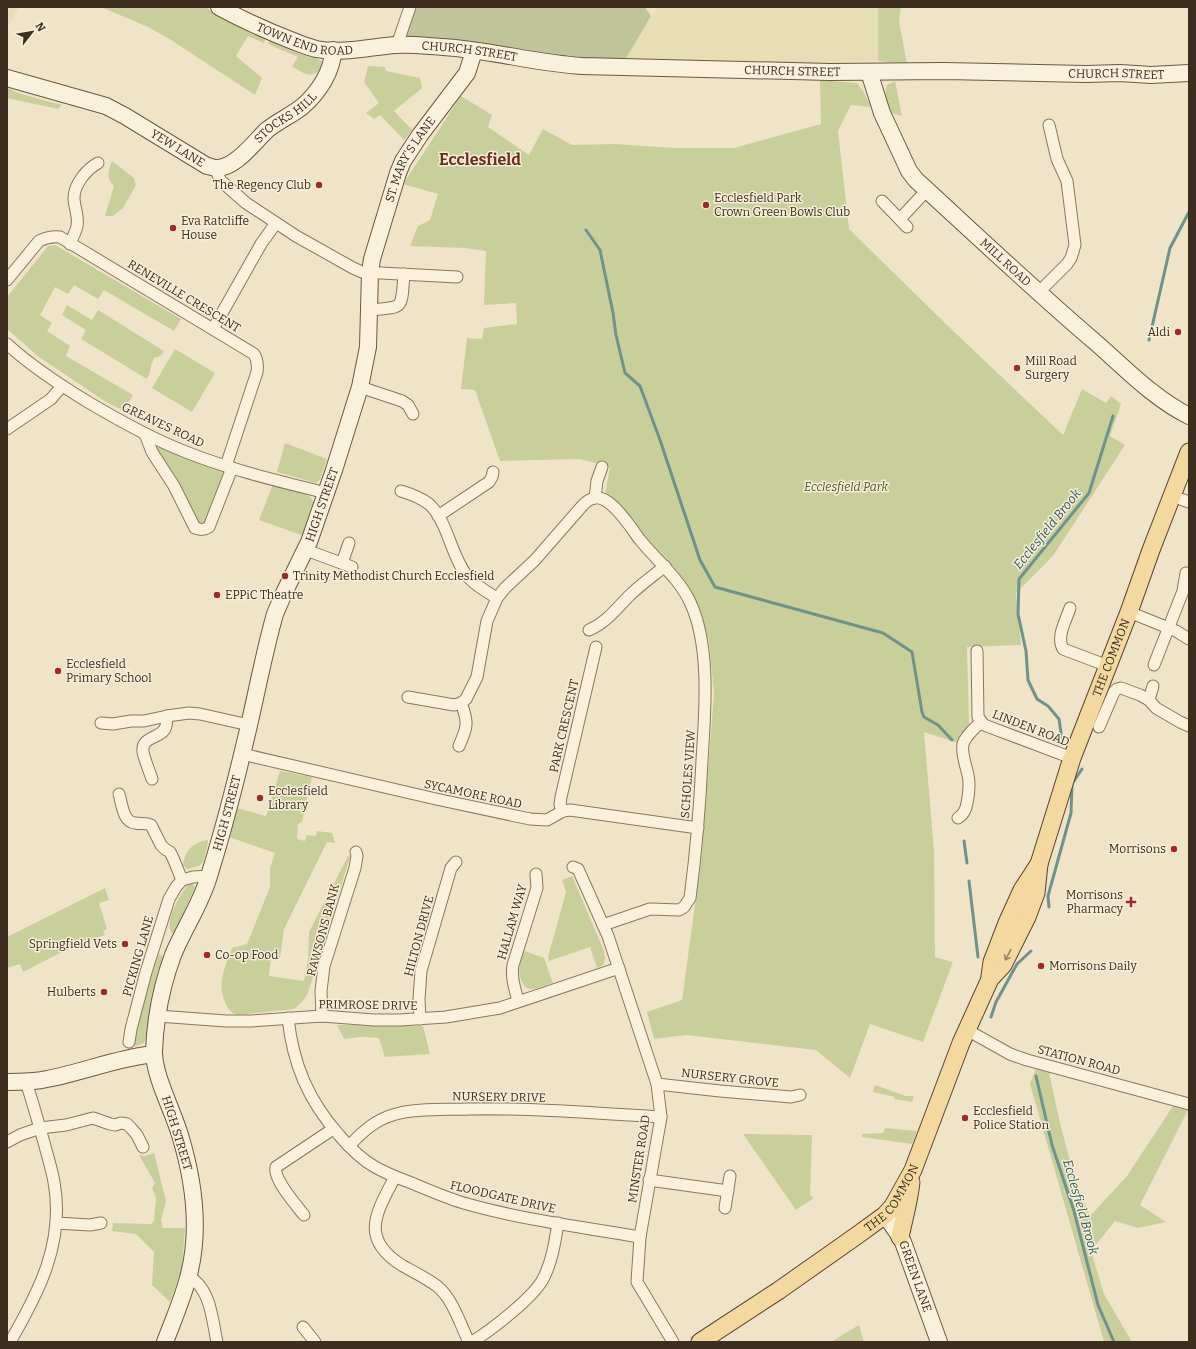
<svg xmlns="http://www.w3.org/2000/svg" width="1196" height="1349" font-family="Bitter,serif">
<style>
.farmland{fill:#e6deb5}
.green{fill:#c9cf9b}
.cemetery{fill:#bfc49a}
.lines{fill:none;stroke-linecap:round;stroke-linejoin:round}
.stream{stroke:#6f938a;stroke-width:3}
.street-casing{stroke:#8d765c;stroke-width:13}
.secondary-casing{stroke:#6f573f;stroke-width:18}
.primary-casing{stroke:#5b4430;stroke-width:19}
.street{stroke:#faf1dc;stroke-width:11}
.secondary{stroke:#faf1dc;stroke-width:16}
.primary{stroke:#f3d9a0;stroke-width:17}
.oneway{stroke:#988460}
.poi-dot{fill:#9e2a2b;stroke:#f7eed8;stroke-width:1.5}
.labels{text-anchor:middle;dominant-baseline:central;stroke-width:3;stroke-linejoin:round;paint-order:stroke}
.street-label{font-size:12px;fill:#3d2e20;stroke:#f7eed8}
.poi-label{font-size:12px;fill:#3d2e20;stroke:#f7eed8;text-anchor:start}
.park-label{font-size:12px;font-style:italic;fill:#4d5a26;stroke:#f7eed8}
.water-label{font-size:13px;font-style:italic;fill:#2f5d5a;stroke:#f7eed8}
.district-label{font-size:16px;font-weight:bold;fill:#6b2e1e;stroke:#f7eed8}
</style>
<rect width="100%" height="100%" fill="#f0e4c8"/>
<g class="farmland">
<polygon points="7,7 19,7 7,27"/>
<polygon points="659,7 878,7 878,61 819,64 625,60 651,16"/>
</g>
<g class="green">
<polygon points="101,7 205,7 238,26 240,25 266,38 264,43 248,36 236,56 262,78 255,95 168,38 148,27"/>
<polygon points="878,7 901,7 899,21 907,64 878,61"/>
<path d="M270,40L303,53L302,54L312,55L323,62V67C312,80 304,74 292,66L298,57L268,44Z"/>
<polygon points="368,66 385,67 386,71 420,78 422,88 394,111 412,130 404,140 380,115 374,119 366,113 379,103 364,82"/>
<polygon points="820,80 857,83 863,91 871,107 851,105 838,131 849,229 948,326 1063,435 1082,389 1106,403 1111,396 1121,404 1110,436 1125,445 1053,556 1016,593 1021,645 967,647 969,725 957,743 924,732 934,850 935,957 953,962 923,1042 870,1024 850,1078 816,1050 686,1035 654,1039 647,1012 682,1000 701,861 714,693 709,641 698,607 684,580 649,542 624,509 605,494 610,467 580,459 500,461 475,390 461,389 467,338 482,339 484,328 517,324 516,303 484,305 486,251 465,248 410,246 418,226 430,220 438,194 403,184 461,96 492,115 488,127 529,155 543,129 572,145 614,144 676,148 734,148 821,124"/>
<path d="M895,81L902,116L891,113C887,103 883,96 887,85Z"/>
<polygon points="7,88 21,94 62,105 58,109 7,98"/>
<path d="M112,161L134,178L136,185L123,208L113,216H105L114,186C106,179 108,170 112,161Z"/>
<polygon points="55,245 181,319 174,331 104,290 98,299 74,285 68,294 55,287 40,315 52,323 47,331 70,346 66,356 133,395 124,411 106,402 39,357 7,329 7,297 48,246"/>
<path d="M67,305L92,320L98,310L164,351L161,356L154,358C150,366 151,372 147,379L81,339L86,330L62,315Z"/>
<polygon points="175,349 215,373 192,412 152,388"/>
<polygon points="285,443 327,459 320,480 316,483 277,472"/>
<polygon points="156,444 221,470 224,473 224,478 207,522 203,524 199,524 195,520 154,447"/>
<path d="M273,484C285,487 314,490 314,506C313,516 307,527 304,536L259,520Z"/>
<path d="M280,771L312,777L302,822L298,824L297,839L305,841L307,835L316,836L317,831L332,833L335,843L327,842L284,929L280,958L271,957L269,976L304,981L308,959L309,932L348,856L350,857L308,993L303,1001L294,1009L237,1015C230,1012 228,1009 225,1002C216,984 226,965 232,948L247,944L270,887V868L275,853L229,837L237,808L266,816Z"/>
<path d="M208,840V843L203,862L199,866L187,869L183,865C184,851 193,842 208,840Z"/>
<polygon points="572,876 604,951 605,959 603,965 597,968 590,947 549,961 548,957 566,892 562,880"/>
<path d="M191,881L195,887L174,935C160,925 182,891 191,881Z"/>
<polygon points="105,888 109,900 99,903 107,929 103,931 105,935 60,953 23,972 20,964 7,968 7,937"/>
<path d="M522,950L544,958L553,983L534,989L526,988C516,976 520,965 522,950Z"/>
<path d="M159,954L166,958L148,1033L144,1043L135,1047C134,1020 150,981 159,954Z"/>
<polygon points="337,1025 423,1026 430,1054 385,1057 379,1038 361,1037 344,1039"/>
<path d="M1036,1068L1049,1072C1059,1121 1070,1170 1090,1216L1127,1176L1175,1103L1186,1105L1188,1110L1140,1205L1166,1222L1138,1228L1115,1221L1091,1251L1104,1294L1132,1342H1104L1030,1084Z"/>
<polygon points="875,1085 906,1096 914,1096 912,1102 894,1099 895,1097 873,1092"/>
<polygon points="885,1128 917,1131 912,1144 862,1137 862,1134 883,1133"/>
<polygon points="743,1134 812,1135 810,1195 814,1198 796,1210"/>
<polygon points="154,1153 166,1201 161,1220 163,1228 185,1228 182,1268 170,1302 152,1285 154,1252 136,1234 112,1231 113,1223 151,1224 154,1221 156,1198 152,1188 155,1183 139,1155 145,1156"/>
<polygon points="859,1325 864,1342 831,1342"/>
</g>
<polygon class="cemetery" points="416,7 645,7 651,16 625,60 568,61 405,36"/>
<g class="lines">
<g class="stream">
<polyline points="586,230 600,250 613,313 616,335 625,373 640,386 660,440 700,560 715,587 883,633 912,652 922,712 924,717 938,725 952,740"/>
<polyline points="1149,340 1170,248 1189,212"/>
<polyline points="1062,740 1059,719 1048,706 1037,699 1028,680 1026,651 1018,614 1019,579 1089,493 1113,416"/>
<polyline points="964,841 967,863"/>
<polyline points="969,881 978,957"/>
<polyline points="1049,907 1048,896 1071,813 1072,784 1082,769"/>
<polyline points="991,1017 996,1002 1017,964 1031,951"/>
<polyline points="1036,1076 1052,1145 1074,1211 1098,1305 1114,1342"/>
</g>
<defs>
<g id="street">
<polyline points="397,45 410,7"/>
<polyline points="216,168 218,175 221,181 246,203 296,236 353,268 362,272 457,277"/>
<polyline points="882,201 907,227"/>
<polyline points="900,219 927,190"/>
<path d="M70,244C72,238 76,232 77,226C79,216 74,207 74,198C74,184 87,169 98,163"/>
<path d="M7,280L39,241C47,237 52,236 60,237L254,354C258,360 258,365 257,372L226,466"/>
<polyline points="1038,293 1067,264 1071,258 1075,245 1067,181 1057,159 1049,125"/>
<path d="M369,310C405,307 401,310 404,274"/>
<polyline points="213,329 261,244 276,223"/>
<path d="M7,344C31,366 60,385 88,402C120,421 152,439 186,452C231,470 279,481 326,493"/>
<polyline points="360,387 402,401 408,405 413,414"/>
<polyline points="7,429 51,399 62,386"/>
<path d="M145,434L152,452L174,486L195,528C201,530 204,530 209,527L232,468"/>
<path d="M401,491C411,494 421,498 429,504C448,521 451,557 468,577C476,586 487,592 497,598"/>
<polyline points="1172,496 1189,502"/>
<polyline points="595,498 597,481 602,467"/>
<polyline points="438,516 489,482 492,477 493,472"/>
<polyline points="306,550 352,567"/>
<polyline points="342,563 349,543"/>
<path d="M1070,608C1066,621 1056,636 1063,649L1108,666"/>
<polyline points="1129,612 1176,631 1189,639"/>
<path d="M589,630C606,623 616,609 629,596C640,585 653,576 665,566"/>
<polyline points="977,651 978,717 984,725 1072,758"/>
<polyline points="1154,665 1183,591 1186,573"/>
<path d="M408,697L454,705L461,703L466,699L477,677L487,621L497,598L505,588L535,560L583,505C586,502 590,499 594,498C608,495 623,517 630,526C634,531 637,537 641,541C657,561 679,578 690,602C711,646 705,713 702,760C700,806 696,852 690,898L684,907L679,910L650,909L603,925"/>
<polyline points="1149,700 1153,686"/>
<polyline points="101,723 113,724 131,721 144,721 167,716 189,713 200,714 249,725"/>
<polyline points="1099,727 1114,692 1117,689 1121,688 1140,695 1149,700 1156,708 1180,722 1189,726"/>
<path d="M459,746C467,728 469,723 461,703"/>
<polyline points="242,754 436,799 530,819 547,820 563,811 570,810 698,828"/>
<path d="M152,779C149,770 145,761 143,752C141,735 163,739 166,726C167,723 166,719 167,716"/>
<path d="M119,794C122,804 123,822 135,823C141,824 146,823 151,825L161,845L165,849L170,852L173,858L182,880"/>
<polyline points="563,811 560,805 561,797 596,647"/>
<path d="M958,818C963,815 966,810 967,803C969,794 970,785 968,775C966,765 961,754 963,744C966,735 975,728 981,722"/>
<polyline points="573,867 578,869 608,936 657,1084 661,1117 640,1237 637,1282 673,1342"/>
<path d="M518,1001C515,989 511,978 513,965L537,888L536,874"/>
<polyline points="158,1016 226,1021 251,1021 322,1016 374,1020 400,1020 446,1017 500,1008 619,968"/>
<polyline points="322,1016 321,991 324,966 355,868 357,856 356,852"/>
<path d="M288,1018C293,1064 308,1100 339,1135C349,1147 361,1159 375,1167C387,1174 401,1179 414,1184C431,1191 449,1199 467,1204C524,1220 582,1227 640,1237"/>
<polyline points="420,1019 419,999 421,971 451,868 456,862"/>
<polyline points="967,1030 1010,1054 1027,1060 1189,1104"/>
<polyline points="129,1042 131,1029 146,972 169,899 176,887 182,880 193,877 209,876"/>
<polyline points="657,1084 720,1091 791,1097 800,1095"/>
<polyline points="7,1142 20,1135 40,1128 66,1125 93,1118 110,1124 115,1125 121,1123 127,1124 131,1128 137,1135 143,1147"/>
<path d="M349,1146C362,1132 376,1119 396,1114C419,1108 445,1110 469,1109C533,1108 597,1113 661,1117"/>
<path d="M395,1177C376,1213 359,1239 403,1266C414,1272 426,1278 437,1286C453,1299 460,1324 469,1342"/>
<polyline points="649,1180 728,1191"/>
<polyline points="725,1208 730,1176"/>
<path d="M304,1215C296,1205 273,1179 276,1167L333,1129"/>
<polyline points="56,1223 90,1225 101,1223"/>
<path d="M188,1276C211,1288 212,1319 217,1342"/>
<polyline points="303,1327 315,1342"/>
<path d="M10,1342C39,1292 65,1242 54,1182C52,1170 48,1158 45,1146C39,1125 33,1103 26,1082"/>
<path d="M472,1342C491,1330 533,1298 543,1279C552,1262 555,1242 558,1223"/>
</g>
<g id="secondary">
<path id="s1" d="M219,7C243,20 267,31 293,41C301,44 308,47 316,49C342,54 369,47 395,45C411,44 427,46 443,47C490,50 535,63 582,66L830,72L945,71L1086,74L1120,73L1151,75L1189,73"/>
<path id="s2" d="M869,72L882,113L909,171L916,180C975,234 1033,289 1094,341C1124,367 1153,398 1189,416"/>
<path id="s3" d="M7,78L106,106L125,116L207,166C210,166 213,168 216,168C235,169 255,141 267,130C278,121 292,115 303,106C318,93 333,71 333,50"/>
<path d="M7,1082C20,1082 34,1082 47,1079C84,1072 116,1058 154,1054"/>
<path id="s4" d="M885,1215L897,1232L903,1242L939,1342"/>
<path id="s5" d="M165,1342C173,1321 182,1300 188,1278C201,1231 194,1181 180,1135C173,1111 154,1076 154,1052C155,1020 162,985 173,955C184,928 201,904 209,876C225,825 238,773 250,721C258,686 265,649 275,614L284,593L309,542L334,470L360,387L368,347L370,272L372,259L398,173L403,161L420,135L467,73L474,51"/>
</g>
<g id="primary">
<path id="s6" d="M990,976L992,962L1007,923L1022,890L1039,864L1072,758L1129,612L1151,550L1189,452"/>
<path d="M900,1237C904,1218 909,1201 911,1182"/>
<path id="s7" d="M700,1342L778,1291L859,1234L885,1215L893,1206L913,1170L961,1043L990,979L1003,965L1027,917L1036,893L1039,864"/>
</g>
</defs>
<use href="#street" class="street-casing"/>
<use href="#secondary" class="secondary-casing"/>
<use href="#primary" class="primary-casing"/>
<use href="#street" class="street"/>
<use href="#secondary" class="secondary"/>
<use href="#primary" class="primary"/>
</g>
<defs><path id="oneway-shaft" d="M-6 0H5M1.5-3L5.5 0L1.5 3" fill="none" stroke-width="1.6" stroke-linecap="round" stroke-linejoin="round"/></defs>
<use class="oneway" href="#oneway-shaft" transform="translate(1008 955) rotate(118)"/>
<g class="poi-dot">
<circle cx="319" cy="185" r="4"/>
<circle cx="706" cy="205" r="4"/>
<circle cx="173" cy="228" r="4"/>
<circle cx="1178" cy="332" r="4"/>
<circle cx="1017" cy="368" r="4"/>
<circle cx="285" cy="576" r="4"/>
<circle cx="217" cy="595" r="4"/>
<circle cx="58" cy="671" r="4"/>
<circle cx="260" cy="798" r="4"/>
<circle cx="1174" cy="849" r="4"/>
<path d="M1129 896h4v4h4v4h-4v4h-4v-4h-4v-4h4z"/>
<circle cx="125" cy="944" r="4"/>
<circle cx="207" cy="955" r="4"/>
<circle cx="1041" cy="966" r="4"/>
<circle cx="104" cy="992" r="4"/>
<circle cx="965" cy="1118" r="4"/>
</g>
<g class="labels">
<g class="street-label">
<text stroke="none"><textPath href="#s1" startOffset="93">TOWN END ROAD</textPath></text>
<text stroke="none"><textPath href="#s1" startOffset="260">CHURCH STREET</textPath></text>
<text stroke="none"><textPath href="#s1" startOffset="584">CHURCH STREET</textPath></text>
<text stroke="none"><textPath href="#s1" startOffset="908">CHURCH STREET</textPath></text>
<text stroke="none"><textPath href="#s3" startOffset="317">STOCKS HILL</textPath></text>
<text stroke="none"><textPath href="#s3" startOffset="186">YEW LANE</textPath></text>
<text stroke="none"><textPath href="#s5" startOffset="1236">ST. MARY'S LANE</textPath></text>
<text stroke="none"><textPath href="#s2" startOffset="240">MILL ROAD</textPath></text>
<text transform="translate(184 296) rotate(31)">RENEVILLE CRESCENT</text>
<text transform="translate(163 425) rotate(25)">GREAVES ROAD</text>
<text stroke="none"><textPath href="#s5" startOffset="876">HIGH STREET</textPath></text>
<text stroke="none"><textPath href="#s6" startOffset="342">THE COMMON</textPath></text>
<text transform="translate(564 726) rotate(-77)">PARK CRESCENT</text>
<text transform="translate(1031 728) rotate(21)">LINDEN ROAD</text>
<text transform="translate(688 774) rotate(-86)">SCHOLES VIEW</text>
<text transform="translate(473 794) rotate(12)">SYCAMORE ROAD</text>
<text stroke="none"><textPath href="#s5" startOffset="552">HIGH STREET</textPath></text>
<text transform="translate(512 922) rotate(-74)">HALLAM WAY</text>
<text transform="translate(323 930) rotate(-75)">RAWSONS BANK</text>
<text transform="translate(419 936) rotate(-75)">HILTON DRIVE</text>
<text transform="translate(138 956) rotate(-74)">PICKING LANE</text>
<text transform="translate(368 1005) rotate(1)">PRIMROSE DRIVE</text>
<text transform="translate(1079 1060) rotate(15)">STATION ROAD</text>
<text transform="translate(730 1078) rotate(6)">NURSERY GROVE</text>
<text transform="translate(499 1097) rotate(1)">NURSERY DRIVE</text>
<text transform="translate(177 1133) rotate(73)">HIGH STREET</text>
<text transform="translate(639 1159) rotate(-81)">MINSTER ROAD</text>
<text stroke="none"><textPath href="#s7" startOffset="242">THE COMMON</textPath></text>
<text transform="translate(503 1197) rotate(13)">FLOODGATE DRIVE</text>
<text stroke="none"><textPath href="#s4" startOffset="69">GREEN LANE</textPath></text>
</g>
<g class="poi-label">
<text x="311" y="185" text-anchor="end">The Regency Club</text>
<text x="714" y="198">Ecclesfield Park<tspan x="714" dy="14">Crown Green Bowls Club</tspan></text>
<text x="181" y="221">Eva Ratcliffe<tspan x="181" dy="14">House</tspan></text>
<text x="1170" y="332" text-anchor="end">Aldi</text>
<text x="1025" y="361">Mill Road<tspan x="1025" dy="14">Surgery</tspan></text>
<text x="293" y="576">Trinity Methodist Church Ecclesfield</text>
<text x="225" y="595">EPPiC Theatre</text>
<text x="66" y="664">Ecclesfield<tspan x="66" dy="14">Primary School</tspan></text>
<text x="268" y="791">Ecclesfield<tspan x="268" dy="14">Library</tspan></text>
<text x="1166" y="849" text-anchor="end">Morrisons</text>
<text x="1123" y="895" text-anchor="end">Morrisons<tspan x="1123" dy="14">Pharmacy</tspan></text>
<text x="117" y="944" text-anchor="end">Springfield Vets</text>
<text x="215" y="955">Co-op Food</text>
<text x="1049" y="966">Morrisons Daily</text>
<text x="96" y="992" text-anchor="end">Hulberts</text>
<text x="973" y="1111">Ecclesfield<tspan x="973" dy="14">Police Station</tspan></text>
</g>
<g class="park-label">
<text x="846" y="487">Ecclesfield Park</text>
</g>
<g class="water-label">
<text transform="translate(1047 529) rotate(-51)">Ecclesfield Brook</text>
<text transform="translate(1081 1207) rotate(74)">Ecclesfield Brook</text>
</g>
<g class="district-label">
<text x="480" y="159">Ecclesfield</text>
</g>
</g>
<rect width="1196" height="1349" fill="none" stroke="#3d2e20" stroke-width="16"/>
<g transform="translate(32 32) rotate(59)" stroke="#f7eed8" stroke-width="3" paint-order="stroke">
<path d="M0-3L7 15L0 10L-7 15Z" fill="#3d2e20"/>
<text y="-6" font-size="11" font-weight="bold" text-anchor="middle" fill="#3d2e20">N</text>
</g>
</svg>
